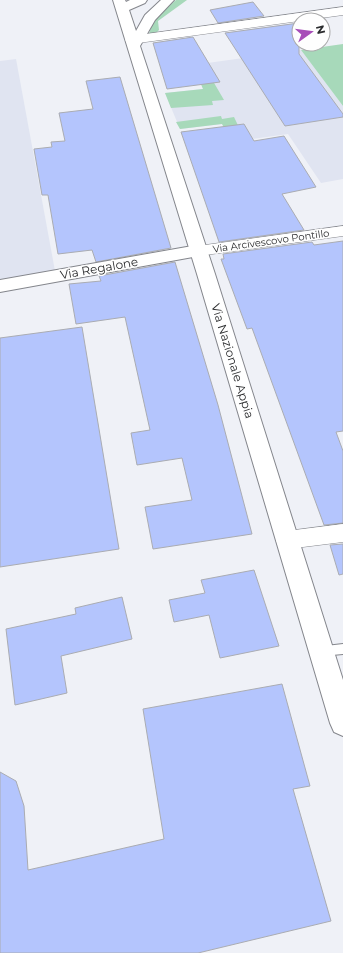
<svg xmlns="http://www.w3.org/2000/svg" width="343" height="953" font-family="Montserrat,sans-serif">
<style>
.built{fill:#e0e4f1}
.green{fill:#a7d9ba}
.building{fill:#b4c5fd;stroke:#aaacb2}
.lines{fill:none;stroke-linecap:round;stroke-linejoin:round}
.service-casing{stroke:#84868c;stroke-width:2}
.minor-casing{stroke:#84868c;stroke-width:1}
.tertiary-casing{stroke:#84868c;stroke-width:2}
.secondary-casing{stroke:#84868c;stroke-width:2}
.service{fill:#fff;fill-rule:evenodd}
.minor{fill:#fff;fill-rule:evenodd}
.tertiary{fill:#fff;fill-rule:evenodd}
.secondary{fill:#fff;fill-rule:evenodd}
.labels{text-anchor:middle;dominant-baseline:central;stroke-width:3;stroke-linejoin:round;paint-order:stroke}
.far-street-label{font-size:10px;fill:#2b2c2e;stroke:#fefefe}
.street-label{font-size:12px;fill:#2b2c2e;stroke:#fefefe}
</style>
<rect width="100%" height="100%" fill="#eff1f7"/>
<g class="built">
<polygon points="301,50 343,106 343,179 321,183 288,134 232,142 222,124 180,129 165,93 203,89 193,65"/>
<polygon points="16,59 55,271 0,280 0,61"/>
</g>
<g class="green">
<polygon points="176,0 187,0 158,21 159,30 156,33 149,34 153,20"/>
<polygon points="343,44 343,106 301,50"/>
<polygon points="203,64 224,100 212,101 213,105 171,108 165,93 203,89 193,65"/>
<polygon points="221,116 222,119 234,117 245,140 232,142 222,124 180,129 176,122"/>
</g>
<g class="building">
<polygon points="253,2 264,16 218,23 210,10"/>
<polygon points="299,23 299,54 343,114 343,117 285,126 225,33"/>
<polygon points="193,37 220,82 167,89 153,43"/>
<polygon points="120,77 171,248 96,262 92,250 58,254 48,195 42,195 34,149 52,147 51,142 65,141 59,113 93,109 86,81"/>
<polygon points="244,124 254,141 284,136 316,187 282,194 304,230 219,242 181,132"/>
<polygon points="343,241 343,431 336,432 343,451 343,523 324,525 252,328 247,329 221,259 224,259 223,254 312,242 314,245"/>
<polygon points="175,262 218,405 252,534 153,549 145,507 192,500 182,458 137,465 131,433 150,430 125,317 76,324 69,284 101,281 99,276"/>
<polygon points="82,327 119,549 0,567 0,338"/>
<polygon points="343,544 343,574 339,575 330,545"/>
<polygon points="254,570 279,646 220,658 209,615 174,622 169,600 205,593 201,580"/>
<polygon points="122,597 132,639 61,656 67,693 15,705 6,629 76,614 75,608"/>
<polygon points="282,684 310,786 293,789 331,921 198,953 0,953 0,772 16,781 24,806 28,870 164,839 143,709"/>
</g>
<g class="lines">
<defs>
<polygon id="service" points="343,644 343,654 321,656 317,655 315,651 317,647"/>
<g id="minor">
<polygon points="343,7 343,15 131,44 125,40 131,36"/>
<polygon points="343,226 343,236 198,256 192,255 190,251 192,247 198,246"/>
<polygon points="343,524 343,542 287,549 279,547 276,540 279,533 287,531"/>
</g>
<polygon id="tertiary" points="198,245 204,247 207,251 204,255 0,292 0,280"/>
<polygon id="secondary" points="113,0 125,0 126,2 130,0 147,0 145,3 129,10 136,31 145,15 161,0 174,0 155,20 140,46 215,274 343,680 343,736 334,732 330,723 197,274"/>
</defs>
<use href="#service" class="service-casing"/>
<use href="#minor" class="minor-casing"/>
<use href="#tertiary" class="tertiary-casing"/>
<use href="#secondary" class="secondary-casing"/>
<use href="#service" class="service"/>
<use href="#minor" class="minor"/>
<use href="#tertiary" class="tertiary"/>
<use href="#secondary" class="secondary"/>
</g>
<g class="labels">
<g class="far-street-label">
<text transform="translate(271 241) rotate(-8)">Via Arcivescovo Pontillo</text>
</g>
<g class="street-label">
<text transform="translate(99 268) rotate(-10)">Via Regalone</text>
<text transform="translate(233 361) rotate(73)">Via Nazionale Appia</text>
</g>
</g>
<g transform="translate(311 32) rotate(76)"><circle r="19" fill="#fefefe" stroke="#aaaaab"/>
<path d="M0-3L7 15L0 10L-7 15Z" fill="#a74db8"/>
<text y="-6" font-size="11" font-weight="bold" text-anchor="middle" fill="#2b2c2e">N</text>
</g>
</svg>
